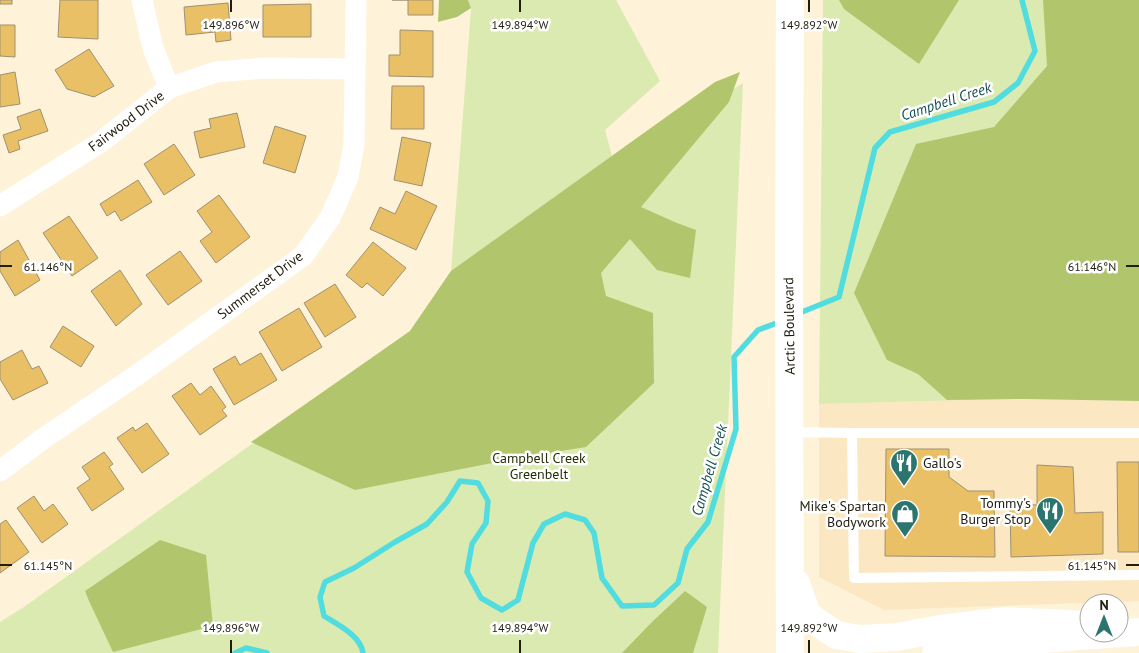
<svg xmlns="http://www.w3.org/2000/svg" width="1139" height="653" font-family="'PT Sans',sans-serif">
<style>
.built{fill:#fbe8c2}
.green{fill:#dbeab1}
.forest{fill:#b1c66c}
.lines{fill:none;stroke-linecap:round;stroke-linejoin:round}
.stream{stroke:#51dde0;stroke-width:5.5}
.building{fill:#eac066;stroke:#9e9073}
.lane{stroke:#fff;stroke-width:10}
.street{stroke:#fff;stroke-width:21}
.secondary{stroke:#fff;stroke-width:28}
.ticks{fill:none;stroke:#221d11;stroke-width:2}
.labels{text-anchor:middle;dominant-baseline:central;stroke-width:5;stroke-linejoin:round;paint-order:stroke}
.street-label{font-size:14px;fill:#221d11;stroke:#fff}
.park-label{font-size:14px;fill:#272f08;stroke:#fff}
.poi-label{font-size:14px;fill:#221d11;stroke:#fff;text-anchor:end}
.water-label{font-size:15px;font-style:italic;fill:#145052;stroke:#fff}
.ticks-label{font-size:12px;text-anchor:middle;fill:#221d11;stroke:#fff;stroke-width:5;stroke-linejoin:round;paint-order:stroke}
</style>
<rect width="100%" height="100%" fill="#fef2d9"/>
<polygon class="built" points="1004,399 1139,401 1139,601 884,610 819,577 819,404"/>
<g class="green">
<polygon points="468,0 616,0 660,81 605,130 612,156 463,263 743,83 718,653 0,653 0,622 24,607 410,331 451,271 471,9"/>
<polygon points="823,0 1139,0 1004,399 819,404"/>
</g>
<g class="forest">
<polygon points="439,0 468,0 471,8 457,17 438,22"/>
<polygon points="839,0 959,0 919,64 844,9"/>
<polygon points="1043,0 1139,0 1139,401 1023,399 947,400 918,374 887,360 854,293 916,144 994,127 1047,66"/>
<polygon points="740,72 729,102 641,207 677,223 696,230 690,278 657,270 630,239 601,273 606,296 653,313 654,383 586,447 518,458 355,490 251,442 410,331 451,271 715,82"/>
<polygon points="160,540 206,555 213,626 113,652 89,601 85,591"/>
<polygon points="685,591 707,607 693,653 622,653 652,622"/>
</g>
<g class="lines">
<g class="stream">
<polyline points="797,314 839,297 875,148 890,132 994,102 1018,83 1035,51 1022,0"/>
<polyline points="235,653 246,648 267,653"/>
<path d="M363,653C361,636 337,624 324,616L320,597L325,582L354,568L395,542L427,524L447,502L460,481L478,483L488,501L486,523L472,544L467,572L481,598L502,610L518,600L533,543L544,524L565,514L585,520L594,533L602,578L622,606L654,605L678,583L687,549L708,522L736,429L734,357L758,330L782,321"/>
</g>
</g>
<g class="building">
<rect x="0" y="0" width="12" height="4"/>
<polygon points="60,0 98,0 98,39 58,37"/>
<polygon points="392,0 433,0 433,15 408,15 408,0"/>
<polygon points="228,3 231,40 216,42 215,32 186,35 184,7"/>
<polygon points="311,4 311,37 263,37 263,5"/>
<polygon points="0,25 15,25 15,57 0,56"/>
<polygon points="400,30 433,31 433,77 389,76 389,55 400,55"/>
<polygon points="89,49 114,86 94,97 67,89 55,70"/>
<polygon points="15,72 20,104 0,107 0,75"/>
<polygon points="392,86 424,86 424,129 391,129"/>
<polygon points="40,109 48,131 18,141 20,149 9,153 3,135 21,129 17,117"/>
<polygon points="237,113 245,147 200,158 194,132 211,128 209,119"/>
<polygon points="275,126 306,136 295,173 263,163"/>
<polygon points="402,137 431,143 422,186 394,180"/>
<polygon points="174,144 195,175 164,195 144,164"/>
<polygon points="138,180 152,202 121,221 115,211 107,216 100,204"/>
<polygon points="406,191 437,206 416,250 370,229 380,207 395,214"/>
<polygon points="219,195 250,237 216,263 200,241 212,232 197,211"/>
<polygon points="69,216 98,258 72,276 43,233"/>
<polygon points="18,240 40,280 15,296 0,271 0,252"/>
<polygon points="373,242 406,268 383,296 367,283 362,288 346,275"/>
<polygon points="180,251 202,281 168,305 146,275"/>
<polygon points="120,270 142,304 116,326 91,291"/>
<polygon points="335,284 356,317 325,337 304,303"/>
<polygon points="299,308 322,347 282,371 259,332"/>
<polygon points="63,326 94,346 81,367 50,347"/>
<polygon points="22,350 32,369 39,366 48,383 13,400 0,379 0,362"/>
<polygon points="261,353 277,380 234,405 213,369 235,356 240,365"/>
<polygon points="191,383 200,395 211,386 226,407 222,410 227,416 200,435 172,396"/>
<polygon points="147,423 169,454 142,473 117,438 133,427 135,431"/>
<polygon points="886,449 949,449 949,477 968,491 994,491 995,557 885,556"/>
<polygon points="104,452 113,464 109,467 124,489 92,511 77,488 90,479 82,467"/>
<polygon points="1117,462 1139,462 1139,552 1118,552"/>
<polygon points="1037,465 1073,467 1075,513 1103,512 1103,554 1011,557 1010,504 1037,505"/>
<polygon points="34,496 44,511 53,504 68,524 42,543 17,508"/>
<polygon points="6,520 29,552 0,573 0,524"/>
</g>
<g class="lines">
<g class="lane">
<polyline points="791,432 852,433"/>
<polyline points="1139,433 852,433 854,578 1139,575"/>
</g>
<g class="street">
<polyline points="142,0 153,48 169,88"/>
<polyline points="0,206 101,142 169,88 216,72 265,68 354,69"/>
<polyline points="0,471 44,438 137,375 303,256 330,218 348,177 354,144 356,0"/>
</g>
<g class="secondary">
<polyline points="790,0 789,269 790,653"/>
<polyline points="796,583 807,615 836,635 860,639 897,637 940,629 1006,621 1089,625"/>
<polyline points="936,653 988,644 1079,636 1139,632"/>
</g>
</g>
<path class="ticks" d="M231,0V12M520,0V12M809,0V12M0,266H12M1126,266H1139M0,565H12M1126,565H1139M231,640V653M520,640V653M809,640V653"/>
<defs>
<symbol id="restaurant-pin" viewBox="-11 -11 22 30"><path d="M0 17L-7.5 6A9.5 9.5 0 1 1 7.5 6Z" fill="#2c746e" stroke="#fff"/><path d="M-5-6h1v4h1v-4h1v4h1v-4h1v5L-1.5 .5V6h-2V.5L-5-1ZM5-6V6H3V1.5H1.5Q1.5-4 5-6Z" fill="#fff"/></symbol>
<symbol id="shop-pin" viewBox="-11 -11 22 30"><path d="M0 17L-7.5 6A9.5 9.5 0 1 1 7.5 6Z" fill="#2c746e" stroke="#fff"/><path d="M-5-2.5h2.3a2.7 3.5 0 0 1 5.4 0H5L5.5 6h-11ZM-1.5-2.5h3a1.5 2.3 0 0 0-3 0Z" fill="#fff"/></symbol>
</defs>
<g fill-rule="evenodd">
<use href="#restaurant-pin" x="888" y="447" width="32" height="43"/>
<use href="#restaurant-pin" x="1034" y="495" width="32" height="43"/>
<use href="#shop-pin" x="889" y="498" width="32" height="43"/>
</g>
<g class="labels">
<g class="street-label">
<text transform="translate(126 121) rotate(-37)">Fairwood Drive</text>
<text transform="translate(260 285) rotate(-37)">Summerset Drive</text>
<text transform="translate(789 326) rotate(-91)">Arctic Boulevard</text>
</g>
<g class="park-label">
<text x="539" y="458">Campbell Creek<tspan x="539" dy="16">Greenbelt</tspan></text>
</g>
<g class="poi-label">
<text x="923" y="463" text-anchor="start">Gallo's</text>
<text x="1031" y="503">Tommy's<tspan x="1031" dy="16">Burger Stop</tspan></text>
<text x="886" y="506">Mike's Spartan<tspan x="886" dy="16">Bodywork</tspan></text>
</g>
<g class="water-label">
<text transform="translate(946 101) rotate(-18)">Campbell Creek</text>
<text transform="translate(709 470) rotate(-74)">Campbell Creek</text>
</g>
</g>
<g class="ticks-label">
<text x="231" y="29">149.896°W</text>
<text x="520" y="29">149.894°W</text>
<text x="809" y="29">149.892°W</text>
<text x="48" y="271">61.146°N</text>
<text x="1092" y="271">61.146°N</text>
<text x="48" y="570">61.145°N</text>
<text x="1092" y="570">61.145°N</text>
<text x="231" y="632">149.896°W</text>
<text x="520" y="632">149.894°W</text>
<text x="809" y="632">149.892°W</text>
</g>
<g transform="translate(1104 618)"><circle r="24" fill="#ffffff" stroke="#a7a5a0"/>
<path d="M0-4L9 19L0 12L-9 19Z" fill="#2c746e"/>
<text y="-8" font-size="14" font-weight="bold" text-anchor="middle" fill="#221d11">N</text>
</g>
</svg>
